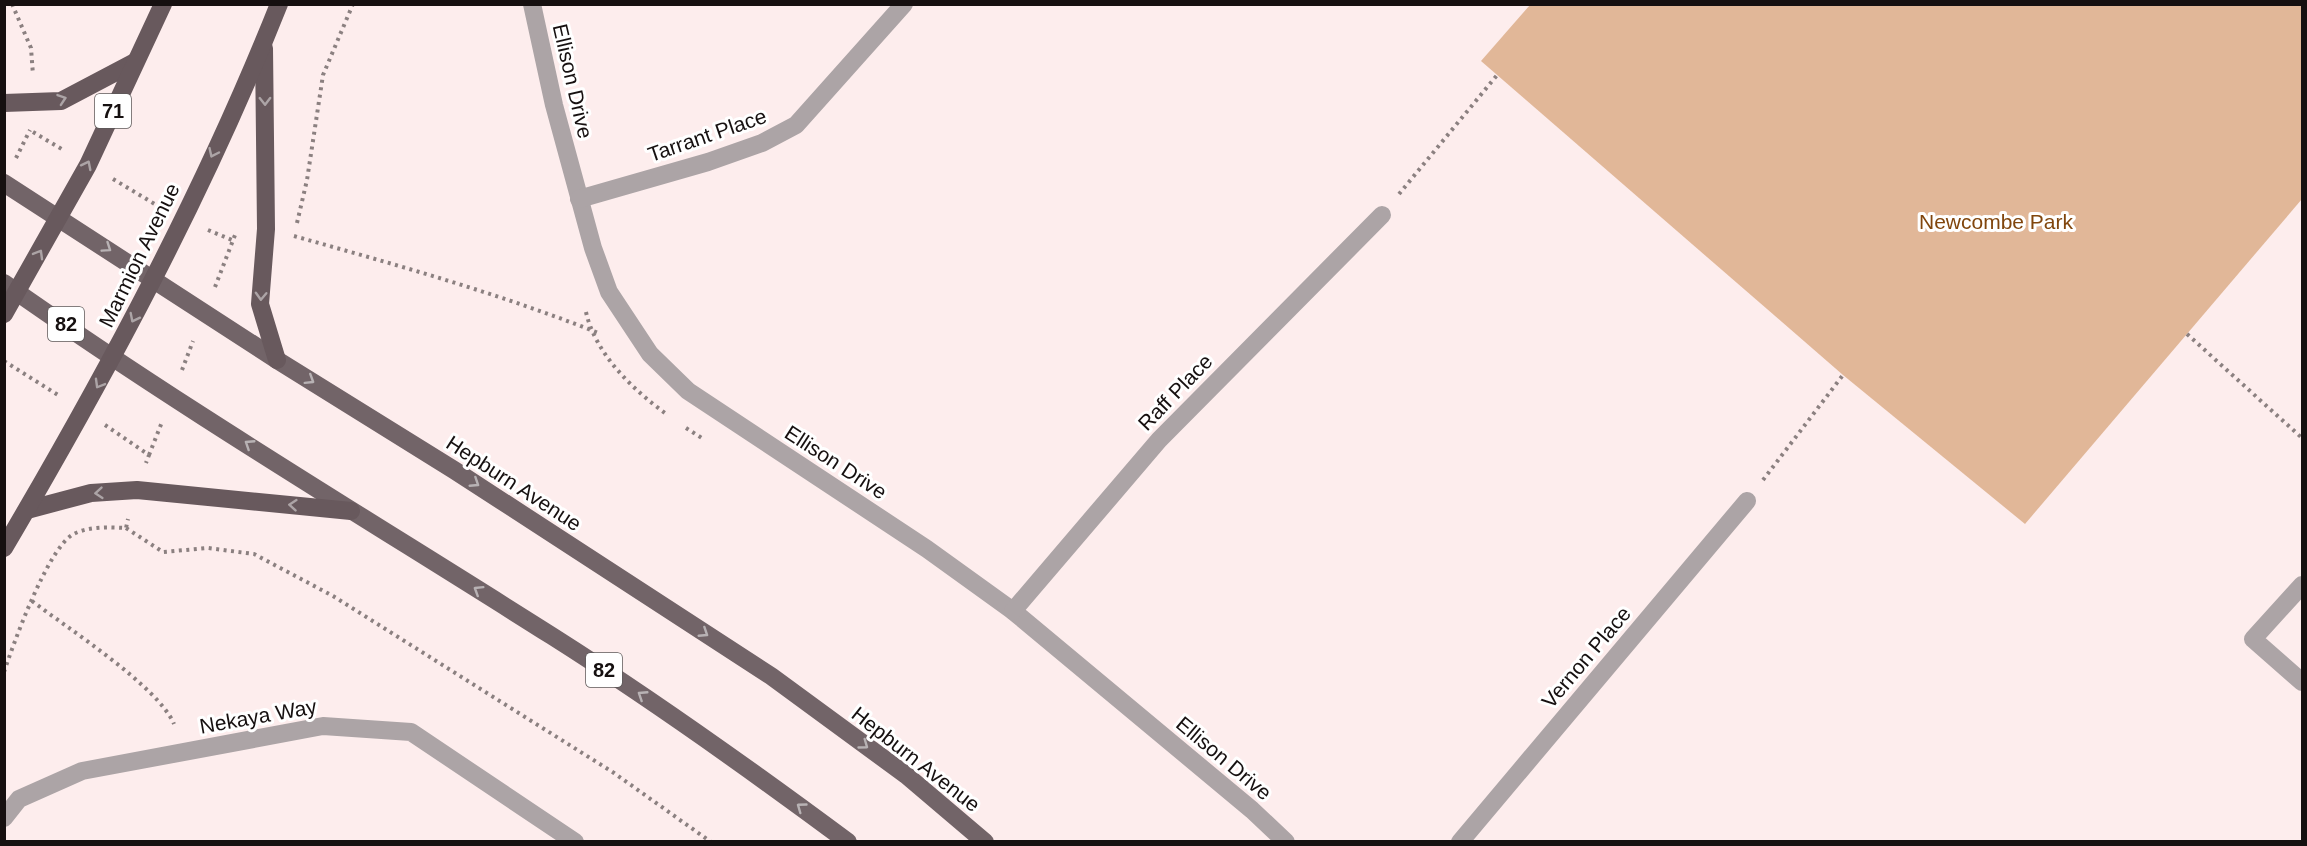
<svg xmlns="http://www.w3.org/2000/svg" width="2307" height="846" font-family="Helvetica,sans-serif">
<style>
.green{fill:#e1b798}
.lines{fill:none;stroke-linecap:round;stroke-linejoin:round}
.path{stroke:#8b8080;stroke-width:4;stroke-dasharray:3 4.5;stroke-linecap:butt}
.minor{stroke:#aca4a6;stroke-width:18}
.primary{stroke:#726468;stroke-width:18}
.trunk{stroke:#68595d;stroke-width:18}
.oneway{stroke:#aca4a6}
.oneway2{stroke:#b8b2b4}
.labels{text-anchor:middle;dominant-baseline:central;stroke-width:6;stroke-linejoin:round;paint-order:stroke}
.shield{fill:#fff;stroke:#5c5858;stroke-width:1.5}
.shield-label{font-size:20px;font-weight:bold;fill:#161010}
.street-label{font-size:21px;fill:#161010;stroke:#fff}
.park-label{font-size:21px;fill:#81460d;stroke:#fff}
</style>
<rect width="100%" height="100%" fill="#fdeded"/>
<polygon class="green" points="1530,5 2302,5 2302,199 2025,524 1843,375 1481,61"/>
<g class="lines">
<g class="path">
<polyline points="12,4 31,48 33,75"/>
<polyline points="33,132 65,151"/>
<polyline points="16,158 30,130"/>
<polyline points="113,179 158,206"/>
<polyline points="1399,194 1498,74"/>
<polyline points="297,223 307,180 323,75 353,4"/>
<polyline points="208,230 232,240"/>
<path d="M294,236C397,265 501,294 601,334"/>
<polyline points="215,287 235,235"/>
<path d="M586,312C595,353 632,389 665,413"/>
<polyline points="2187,334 2302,438"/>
<polyline points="4,361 58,395"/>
<polyline points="182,370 193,341"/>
<polyline points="105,425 149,455 146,463"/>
<polyline points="686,428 705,440"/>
<polyline points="149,455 162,422"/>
<polyline points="1763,480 1843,375"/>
<polyline points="126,528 163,552 208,548 254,554 333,596 614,773 711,842"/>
<path d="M32,601C67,628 158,686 174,724"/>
<path d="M4,672C14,642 47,551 72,535C87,526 109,527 126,528L128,519"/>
</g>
<g class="minor">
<polyline points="532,4 554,105 593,248 609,292 650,354 688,391 927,549 1013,611 1252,810 1286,842"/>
<polyline points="579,199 708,162 762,143 796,125 904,4"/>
<polyline points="2302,585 2253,639 2302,682"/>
<polyline points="1013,611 1159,440 1382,215"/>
<polyline points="4,818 19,799 82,771 323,726 411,732 575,842"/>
<polyline points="1460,842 1747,501"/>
</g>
<g class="primary">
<polyline points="4,183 277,360 454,470 771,676 906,775 985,842"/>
<path d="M4,283C181,408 369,520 552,636C653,700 751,770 848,842"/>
</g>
<g class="trunk">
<polyline points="264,48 266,229 260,304 277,360"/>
<polyline points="4,103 61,101 135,62"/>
<polyline points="4,314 88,165 163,4"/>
<polyline points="27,510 91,493 137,490 351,511"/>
<path d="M4,548C107,373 204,193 279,4"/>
</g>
</g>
<defs><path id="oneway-chevron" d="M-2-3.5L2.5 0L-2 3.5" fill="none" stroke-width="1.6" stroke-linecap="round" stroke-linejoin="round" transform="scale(1.5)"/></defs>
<g class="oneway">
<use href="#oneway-chevron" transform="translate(62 99) rotate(-19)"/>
<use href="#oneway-chevron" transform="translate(265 101) rotate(89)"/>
<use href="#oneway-chevron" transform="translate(213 153) rotate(115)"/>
<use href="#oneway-chevron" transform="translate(87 165) rotate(-63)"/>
<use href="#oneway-chevron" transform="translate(39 254) rotate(-60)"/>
<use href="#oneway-chevron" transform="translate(261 296) rotate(92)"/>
<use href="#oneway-chevron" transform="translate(134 318) rotate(117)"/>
<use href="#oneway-chevron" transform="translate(99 384) rotate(120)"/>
<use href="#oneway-chevron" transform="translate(99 493) rotate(175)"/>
<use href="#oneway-chevron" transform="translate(293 505) rotate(-175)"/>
</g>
<g class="oneway2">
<use href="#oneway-chevron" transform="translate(107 248) rotate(34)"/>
<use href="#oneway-chevron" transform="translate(310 380) rotate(32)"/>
<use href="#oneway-chevron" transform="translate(249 444) rotate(-147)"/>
<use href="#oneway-chevron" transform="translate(475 483) rotate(33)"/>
<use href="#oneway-chevron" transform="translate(478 590) rotate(-148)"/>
<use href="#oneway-chevron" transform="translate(704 633) rotate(33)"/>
<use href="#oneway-chevron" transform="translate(642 695) rotate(-147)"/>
<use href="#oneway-chevron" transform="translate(864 745) rotate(36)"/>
<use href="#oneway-chevron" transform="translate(801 807) rotate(-144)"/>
</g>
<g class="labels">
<g class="shield">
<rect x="95" y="94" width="36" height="34" rx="4.5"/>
<rect x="48" y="307" width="36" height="34" rx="4.5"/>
<rect x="586" y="653" width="36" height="34" rx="4.5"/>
</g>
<g class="shield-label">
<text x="113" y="111">71</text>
<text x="66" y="324">82</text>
<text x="604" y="670">82</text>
</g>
<g class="street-label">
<text transform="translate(573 81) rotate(77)">Ellison Drive</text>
<text transform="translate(707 135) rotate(-19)">Tarrant Place</text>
<text transform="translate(139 255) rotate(-64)">Marmion Avenue</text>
<text transform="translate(1175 392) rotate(-46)">Raff Place</text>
<text transform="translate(836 462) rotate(33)">Ellison Drive</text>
<text transform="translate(514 483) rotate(33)">Hepburn Avenue</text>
<text transform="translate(1586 657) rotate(-50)">Vernon Place</text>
<text transform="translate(258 716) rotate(-10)">Nekaya Way</text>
<text transform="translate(1224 758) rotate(40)">Ellison Drive</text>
<text transform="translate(916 759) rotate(38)">Hepburn Avenue</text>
</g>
<g class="park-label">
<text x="1996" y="221">Newcombe Park</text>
</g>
</g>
<rect width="2307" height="846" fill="none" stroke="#161010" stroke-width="12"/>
</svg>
